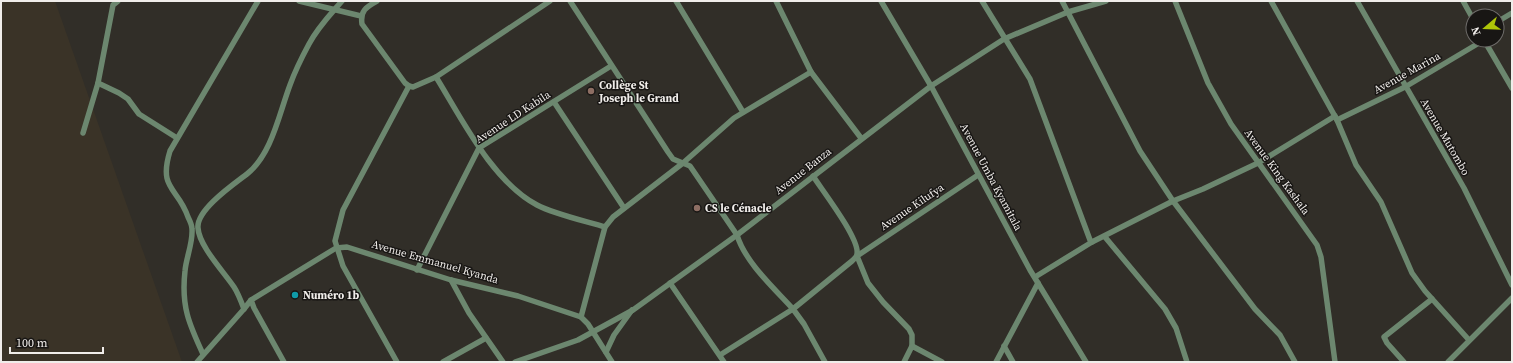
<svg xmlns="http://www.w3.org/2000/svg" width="1513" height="363" font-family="'Source Serif 4',serif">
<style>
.built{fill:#3a3327}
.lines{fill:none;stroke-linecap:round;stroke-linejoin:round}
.minor{stroke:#6c876f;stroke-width:5.5}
.education-dot{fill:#8d6e63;stroke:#181614;stroke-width:1.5}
.culture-dot{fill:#0f9aa8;stroke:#181614;stroke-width:1.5}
.labels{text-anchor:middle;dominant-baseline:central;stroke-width:3;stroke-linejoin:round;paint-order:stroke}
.street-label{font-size:11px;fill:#f0edea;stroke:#181614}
.poi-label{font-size:11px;font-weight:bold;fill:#f0edea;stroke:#181614;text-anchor:start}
</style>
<rect width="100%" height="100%" fill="#312e28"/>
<polygon class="built" points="1,1 55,1 182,362 1,362"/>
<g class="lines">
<g class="minor">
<polyline points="299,1 361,16"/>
<path d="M377,1C366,7 360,11 362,24L405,83L409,86L413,87L436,77C462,119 492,181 537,205C554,214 585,221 605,227"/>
<path d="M570,1L668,152L673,159L690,166L737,235C745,262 774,288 793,309L720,355"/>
<polyline points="676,1 743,112"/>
<polyline points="776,1 811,72 861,138"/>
<polyline points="881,1 931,86 1030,270 1086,362"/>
<polyline points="982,1 1030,79 1090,240 1092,242 1173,201 1203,189 1258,163 1335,116"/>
<polyline points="1062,1 1140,151 1173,201 1255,309 1280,335 1295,362"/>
<polyline points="1175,1 1208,83 1231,124 1317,245 1321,257 1335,362"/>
<polyline points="1271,1 1337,120 1356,165 1381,202 1412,273 1425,291 1469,340"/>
<polyline points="1357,1 1464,188 1512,285"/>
<polyline points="1463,1 1473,19"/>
<polyline points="1497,22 1512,13"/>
<polyline points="1484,40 1512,88"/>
<polyline points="436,77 550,1"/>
<polyline points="98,83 119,93 128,99 139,114 177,138"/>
<polyline points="554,102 624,208"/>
<polyline points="1337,120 1405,87 1484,40"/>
<polyline points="83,133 98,83 113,5 118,1"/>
<path d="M813,176C822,190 860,239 857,254C857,257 854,259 852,261L793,309L804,324L825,362"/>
<polyline points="1105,237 1165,309 1176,328 1187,362"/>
<polyline points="417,270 479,148 611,66"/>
<polyline points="1035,277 1092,242"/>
<polyline points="451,280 469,313 503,362"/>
<polyline points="670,283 724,362"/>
<polyline points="251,300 254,308 284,362"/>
<polyline points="244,309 251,300 336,248 347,247 451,280 518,296 581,317 588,324 612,362"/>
<polyline points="581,317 605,227 613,217 683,163 734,118 811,72"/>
<polyline points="912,346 912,335 909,329 883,302 868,283 857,256 978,175"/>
<polyline points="1004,346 1013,362"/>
<polyline points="606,352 614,335 632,310"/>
<path d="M203,354C189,324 181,306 185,271C186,258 193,243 192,229C192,225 190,221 188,217C178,187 158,190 170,151L258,1"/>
<path d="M197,362L244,309C241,301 238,293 234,287C224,272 199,246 198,228C196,210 234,184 247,174C272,154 279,114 290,85C295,71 302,57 309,44C318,27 330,15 342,1"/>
<polyline points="397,362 343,266 335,241 343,210 409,86"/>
<polyline points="443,362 486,338"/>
<polyline points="515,362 578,340 633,310 737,235 931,86 1004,39 1068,12 1106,1"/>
<polyline points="904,362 912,346 942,362"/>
<polyline points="996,362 1038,283"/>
<polyline points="1404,362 1387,343 1384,337 1432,299"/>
<polyline points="1448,362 1512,298"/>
</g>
</g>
<g class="education-dot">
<circle cx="591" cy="91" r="4"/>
<circle cx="697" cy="208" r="4"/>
</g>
<circle class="culture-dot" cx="295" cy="295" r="4"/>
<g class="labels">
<g class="street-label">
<text transform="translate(1407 73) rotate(-29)">Avenue Marina</text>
<text transform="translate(513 117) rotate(-33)">Avenue LD Kabila</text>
<text transform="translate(1445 137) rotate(60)">Avenue Mutombo</text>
<text transform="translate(803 171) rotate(-38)">Avenue Banza</text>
<text transform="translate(1277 172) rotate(54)">Avenue King Kashala</text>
<text transform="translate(991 177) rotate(62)">Avenue Umba Kyamitala</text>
<text transform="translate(912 207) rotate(-34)">Avenue Kilufya</text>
<text transform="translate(435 262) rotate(16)">Avenue Emmanuel Kyanda</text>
</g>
<g class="poi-label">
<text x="599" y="85">Collège St<tspan x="599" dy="13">Joseph le Grand</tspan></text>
<text x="705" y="208">CS le Cénacle</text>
<text x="303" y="295">Numéro 1b</text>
</g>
</g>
<rect width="1513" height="363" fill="none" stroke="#f0edea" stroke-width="4"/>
<g transform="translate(1485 28) rotate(251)"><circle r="19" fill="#181614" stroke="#6e6c6a"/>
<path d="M0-3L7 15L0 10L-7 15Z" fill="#aec508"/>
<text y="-6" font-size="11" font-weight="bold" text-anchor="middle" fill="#f0edea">N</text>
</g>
<path d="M10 347v6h93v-6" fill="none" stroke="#f0edea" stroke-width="2"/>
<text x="16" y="347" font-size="12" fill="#f0edea" stroke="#181614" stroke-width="3" paint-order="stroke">100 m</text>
</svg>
